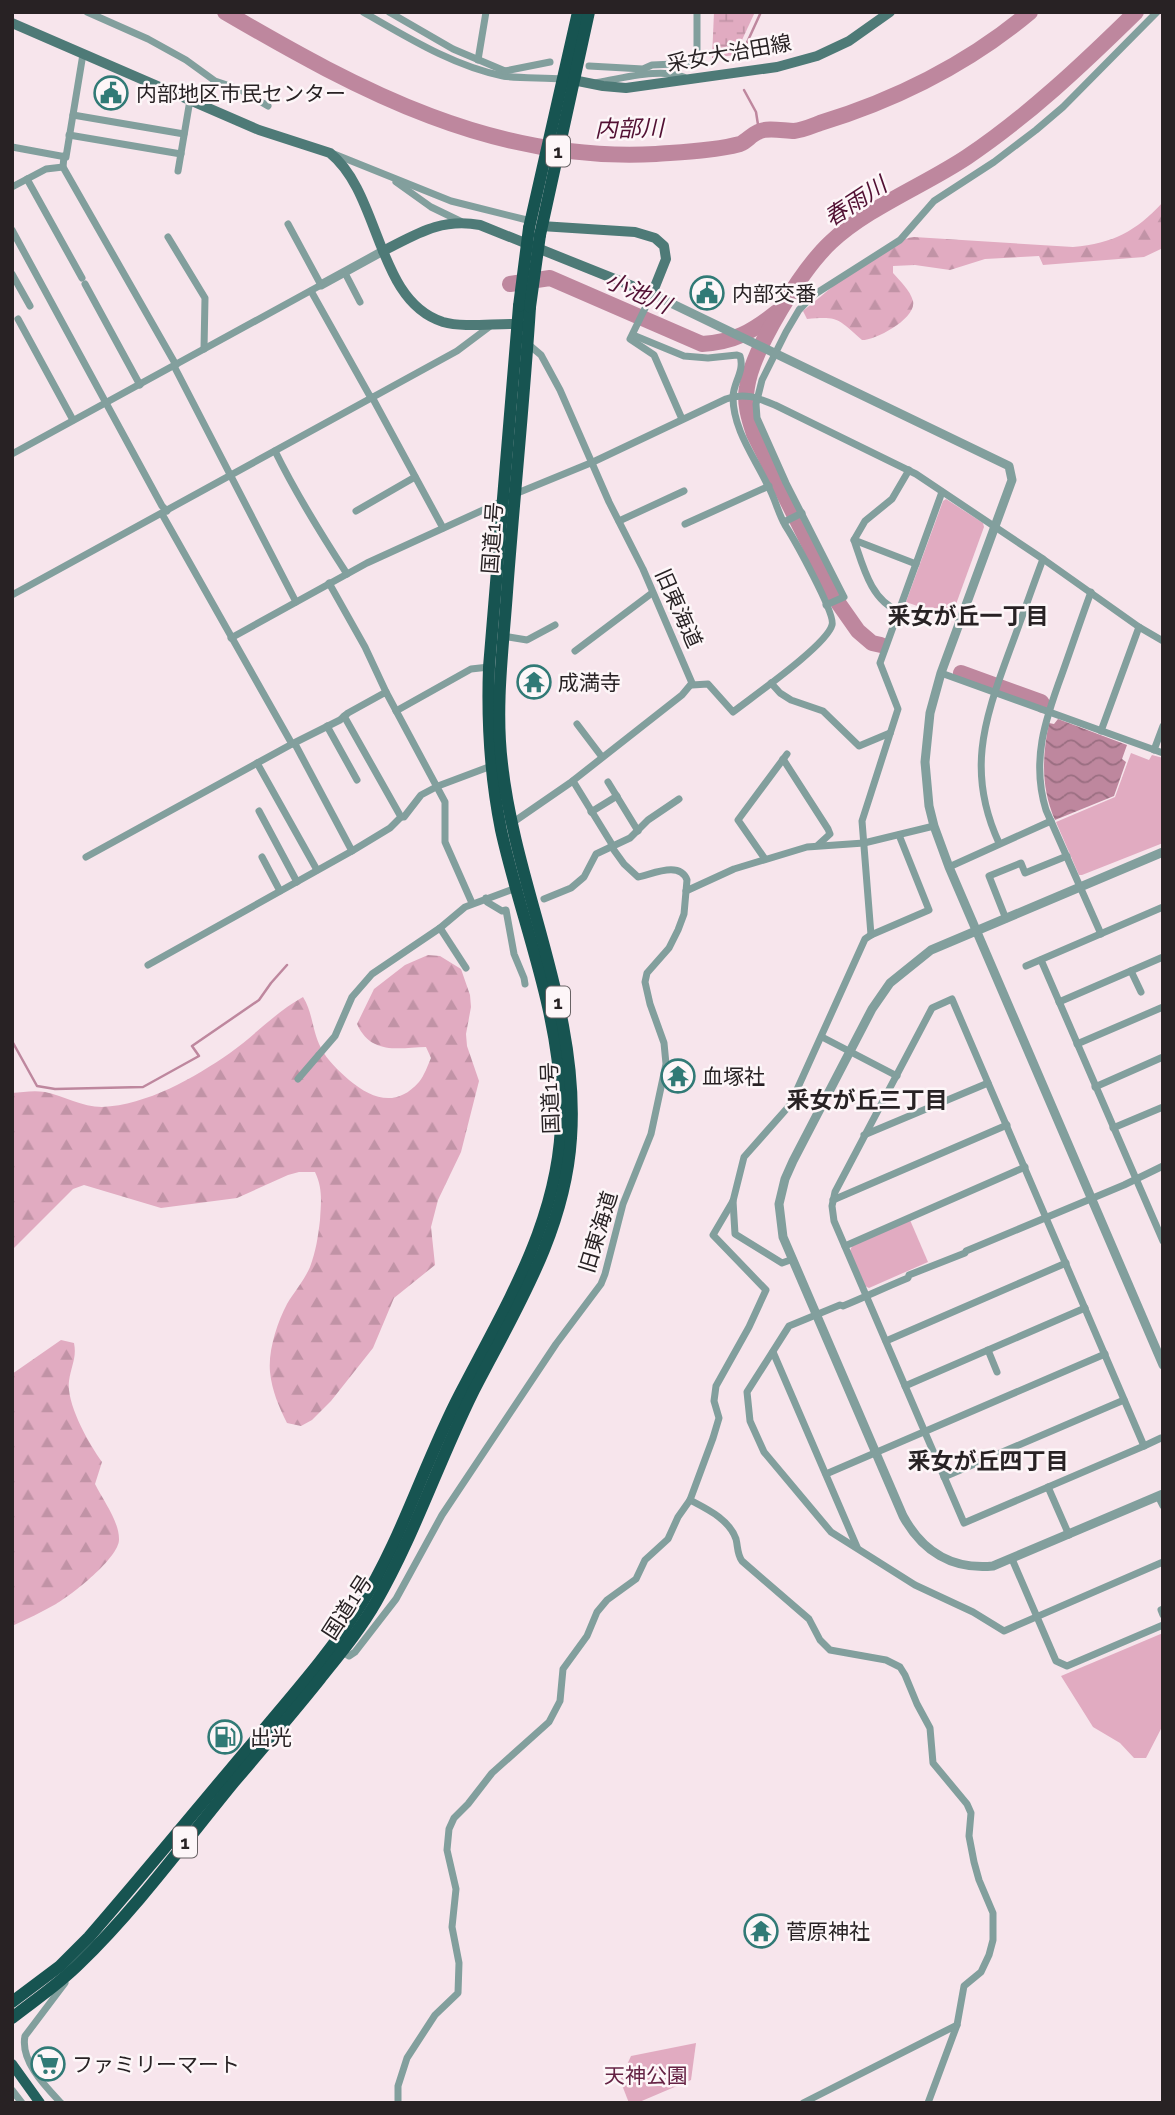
<svg xmlns="http://www.w3.org/2000/svg" width="1175" height="2115" font-family="Raleway,'Noto Sans JP',sans-serif">
<style>
.forest{fill:url(#forest-firs)}
.wetland{fill:url(#wetland-marsh)}
.green{fill:#e1abc1}
.water{fill:url(#water-waves)}
.lines{fill:none;stroke-linecap:round;stroke-linejoin:round}
.stream{stroke:#be879e;stroke-width:2.5}
.river{stroke:#be879e;stroke-width:16}
.minor{stroke:#829f9d;stroke-width:7}
.tertiary{stroke:#829f9d;stroke-width:9}
.secondary{stroke:#4e7a77;stroke-width:10}
.primary{stroke:#24605d;stroke-width:10}
.trunk{stroke:#175451;stroke-width:12}
.trunk-bridge{stroke:#175451;stroke-width:12}
.labels{text-anchor:middle;dominant-baseline:central;stroke-width:5;stroke-linejoin:round;paint-order:stroke}
.shield{fill:#fdf6f8;stroke:#686264;stroke-width:2}
.shield-label{font-size:19px;font-weight:bold;fill:#282224}
.street-label{font-size:21px;fill:#282224;stroke:#fdf6f8}
.poi-label{font-size:21px;fill:#282224;stroke:#fdf6f8;text-anchor:start}
.park-label{font-size:21px;fill:#652344;stroke:#fdf6f8}
.water-label{font-size:23px;font-style:italic;fill:#521033;stroke:#fdf6f8}
.neighbourhood-label{font-size:23px;font-weight:bold;fill:#282224;stroke:#fdf6f8}
</style>
<defs>
<pattern id="forest-firs" width="22" height="20" patternUnits="userSpaceOnUse" patternTransform="scale(1.75)"><rect width="22" height="20" fill="#e1abc1"/><path d="M5 1l3.5 6h-7zM16 11l3.5 6h-7z" fill="#c193a6"/></pattern>
<pattern id="wetland-marsh" width="20" height="14" patternUnits="userSpaceOnUse" patternTransform="scale(1.75)"><rect width="20" height="14" fill="#e1abc1"/><path d="M1 5h8M5 5V1M11 12h8M15 12V8" fill="none" stroke="#c193a6"/></pattern>
<pattern id="water-waves" width="16" height="10" patternUnits="userSpaceOnUse" patternTransform="scale(1.75)"><rect width="16" height="10" fill="#be879e"/><path d="M0 5q4-4 8 0t8 0" fill="none" stroke="#9a6e81"/></pattern>
</defs>
<rect width="100%" height="100%" fill="#f7e5ec"/>
<g class="forest">
<path d="M1163,202V248L1144,257L1043,265L1039,256L985,259L950,270L915,265L893,266V273C900,281 910,290 913,301C917,318 876,340 862,340C838,319 839,316 807,319L803,311C830,290 881,241 914,237L1073,247C1114,243 1135,232 1163,202Z"/>
<path d="M428,955L440,956L461,969L470,995L471,1007L466,1034L467,1046L479,1081L461,1152L438,1200L431,1227L435,1265L394,1298L373,1348L331,1401L312,1420L301,1426L287,1423C279,1407 272,1391 270,1372C268,1351 277,1323 287,1304C294,1292 304,1281 310,1267C316,1251 318,1237 320,1220C321,1202 323,1189 315,1172H299L288,1175L237,1198L161,1208L84,1185L73,1189L12,1250V1093C23,1092 34,1090 45,1092C64,1096 82,1107 102,1107C147,1105 194,1078 230,1053C255,1035 276,1012 303,997C313,1013 312,1031 321,1048C327,1060 338,1070 349,1080C372,1099 396,1108 419,1082C424,1076 428,1065 431,1058L426,1047C398,1048 371,1055 357,1024L374,989L405,965Z"/>
<path d="M61,1340L74,1343C77,1358 71,1366 69,1381C66,1404 89,1444 102,1462L95,1484C103,1500 119,1521 119,1539C120,1557 72,1595 56,1604C42,1612 27,1619 12,1626V1374Z"/>
</g>
<polygon class="wetland" points="714,12 755,12 735,55 712,58"/>
<g class="green">
<polygon points="946,499 983,523 984,527 951,618 906,602 943,501"/>
<polygon points="1131,753 1149,760 1152,755 1163,758 1163,843 1082,875 1079,875 1056,822 1115,797"/>
<polygon points="910,1220 928,1262 869,1288 865,1286 850,1251 852,1246"/>
<polygon points="1163,1633 1163,1725 1146,1758 1134,1758 1120,1743 1093,1727 1061,1676"/>
<polygon points="696,2043 691,2080 637,2103 629,2103 620,2080 631,2056"/>
</g>
<path class="water" d="M1058,719L1127,745L1122,759L1126,762L1114,796L1055,820C1041,788 1042,757 1049,723L1054,724Z"/>
<g class="lines">
<g class="stream">
<polyline points="739,60 761,12"/>
<polyline points="744,90 756,112 759,131"/>
<polyline points="12,1041 37,1086 55,1089 143,1087 199,1056 192,1046 259,1000 271,983 287,965"/>
</g>
<g class="river">
<path d="M225,12C360,91 494,163 656,154C683,152 714,151 740,144C747,141 751,135 758,132C767,127 784,131 794,131C803,130 812,126 820,123C895,100 969,63 1030,12"/>
<path d="M510,284L550,278L702,344C734,342 752,332 777,312"/>
<path d="M881,645L872,643L858,631L839,604L754,434C749,419 744,403 747,387C753,348 802,269 831,242C867,208 925,185 967,157C1028,116 1083,64 1136,12"/>
<polyline points="961,673 1041,702 1043,705"/>
</g>
<g class="minor">
<polyline points="87,12 148,39 186,60 215,81 239,89 268,106"/>
<path d="M363,12C407,37 453,66 503,76C522,79 544,77 563,79"/>
<polyline points="389,12 453,49 505,71 505,76"/>
<polyline points="478,60 486,12"/>
<polyline points="589,66 643,69 652,65 697,63 697,12"/>
<polyline points="505,71 550,62"/>
<path d="M595,83C619,79 668,65 689,80"/>
<polyline points="73,115 184,134"/>
<polyline points="69,135 181,154"/>
<polyline points="12,147 66,157 83,54"/>
<polyline points="334,154 451,201 531,221"/>
<polyline points="64,156 63,167 176,365"/>
<polyline points="178,171 190,100"/>
<polyline points="27,179 82,278"/>
<polyline points="396,182 431,207 460,221"/>
<polyline points="12,187 46,169 63,167"/>
<polyline points="12,230 162,506 167,511"/>
<polyline points="168,237 205,298 204,349"/>
<polyline points="345,273 360,302"/>
<polyline points="12,274 30,306"/>
<polyline points="85,284 140,385"/>
<polyline points="311,291 371,398"/>
<polyline points="652,294 630,339 654,355 682,419"/>
<polyline points="18,319 73,420"/>
<path d="M633,335L684,356L708,358L737,355L740,356C745,371 733,383 733,397C733,430 755,458 768,486C775,498 778,513 785,525C794,539 836,614 832,625C827,645 752,697 733,712L708,684L692,685"/>
<polyline points="174,366 296,602"/>
<polyline points="372,397 443,528"/>
<path d="M275,451C296,494 321,534 347,574"/>
<polyline points="12,454 321,285 288,224"/>
<path d="M515,494L593,462L726,399C744,392 758,398 775,405L916,474L1043,559L1139,627L1163,641"/>
<polyline points="356,511 415,477"/>
<polyline points="162,514 292,744"/>
<polyline points="619,521 684,491"/>
<polyline points="784,522 802,513"/>
<polyline points="685,524 769,486"/>
<polyline points="854,540 916,564"/>
<polyline points="329,583 365,647 386,692"/>
<path d="M1091,592C1081,619 1072,646 1062,674C1045,720 1031,761 1046,810L1101,934"/>
<polyline points="12,595 457,351 493,324"/>
<polyline points="826,605 844,597 786,483 757,418 756,404 762,380 786,332 799,310 812,296 900,240 934,201 994,162 1036,130 1063,107 1157,12"/>
<path d="M899,611C871,601 863,566 854,540L865,521L892,499L909,470"/>
<polyline points="503,636 527,640 555,625"/>
<polyline points="231,638 367,563 505,500"/>
<polyline points="575,651 652,593"/>
<polyline points="941,673 1163,753"/>
<polyline points="771,683 780,693 791,700 823,711 859,746 890,733"/>
<polyline points="396,711 471,669 489,667"/>
<polyline points="577,724 602,757"/>
<polyline points="327,726 357,780"/>
<polyline points="1101,731 1139,627"/>
<polyline points="295,744 352,851"/>
<polyline points="1154,750 1163,726"/>
<polyline points="783,759 828,829 830,834 818,845"/>
<polyline points="257,763 317,870"/>
<polyline points="573,781 613,846"/>
<polyline points="608,782 638,831"/>
<polyline points="259,811 297,882"/>
<polyline points="591,812 617,796"/>
<polyline points="401,817 404,817 421,795 438,786 494,765"/>
<polyline points="512,823 570,783 682,695 692,683 643,569 609,502 560,390 541,355 528,344"/>
<path d="M999,843C967,774 983,723 1008,655C1020,623 1031,591 1043,559"/>
<polyline points="86,857 292,744 340,720 348,713 386,692 445,802 445,842 472,903"/>
<polyline points="262,857 280,891"/>
<polyline points="765,859 738,820 787,754"/>
<polyline points="949,867 1051,821"/>
<polyline points="686,891 734,869 807,847 864,843 934,826"/>
<polyline points="486,898 487,902 502,911 506,910 514,954 524,978 525,984"/>
<polyline points="544,899 571,888 584,877 596,854 630,838 648,820 679,799"/>
<polyline points="1006,919 989,876 1021,863 1025,873 1067,856"/>
<polyline points="440,928 466,968"/>
<polyline points="871,935 862,821 898,709 880,663 942,492"/>
<polyline points="1041,960 1163,1241"/>
<polyline points="148,965 352,851 390,828 401,817 344,716"/>
<polyline points="1026,966 1163,907"/>
<polyline points="1131,971 1141,992"/>
<polygon points="952,999 1144,1446 964,1523 834,1221 832,1206 835,1192 932,1008"/>
<polyline points="1059,1002 1163,957"/>
<polyline points="822,1037 897,1076"/>
<polyline points="1077,1044 1163,1007"/>
<polyline points="298,1079 335,1036 352,997 372,974 440,928 465,907 519,887"/>
<polyline points="1095,1087 1163,1057"/>
<polyline points="1113,1128 1163,1107"/>
<polyline points="864,1135 988,1083"/>
<path d="M1163,1166L1124,1185L966,1251L965,1253L909,1275L908,1278C886,1287 865,1297 843,1306L840,1305L789,1326L747,1392L750,1421L764,1452L831,1532L915,1585L973,1612L1004,1631L1163,1562"/>
<polyline points="833,1200 1007,1125"/>
<polyline points="733,1201 735,1234 782,1263 793,1259"/>
<polyline points="845,1246 1025,1167"/>
<polyline points="886,1341 1066,1263"/>
<polyline points="988,1350 997,1372"/>
<polyline points="773,1352 857,1547"/>
<polyline points="905,1386 1085,1308"/>
<polyline points="1144,1446 1161,1438"/>
<polyline points="826,1474 1105,1354"/>
<polyline points="944,1477 1124,1400"/>
<polyline points="1048,1487 1069,1535"/>
<polyline points="1158,1496 1163,1506"/>
<path d="M690,1500C707,1509 729,1519 736,1539C738,1547 737,1554 742,1561L809,1619L820,1640L830,1650L886,1660L900,1667L905,1675L917,1704L930,1728L933,1763L967,1804L971,1813L969,1836L974,1862L979,1880L993,1913V1940L989,1955L981,1972L964,1986L957,2025L928,2103"/>
<polyline points="1012,1559 1056,1661 1067,1666 1163,1625"/>
<polyline points="1163,1609 1161,1610 1163,1615"/>
<path d="M341,1651L349,1656L355,1652L396,1599L442,1515L556,1344L601,1284L605,1274L623,1204L651,1134L666,1064L664,1043L650,1004L645,982L647,973L669,948L678,930L684,914L687,880C680,861 653,874 638,877L624,864L611,846"/>
<polyline points="12,2090 22,2103"/>
<path d="M61,2103C45,2086 20,2061 25,2036L65,1983"/>
<polyline points="398,2103 398,2086 407,2058 435,2015 458,1993 459,1963 452,1927 456,1889 447,1850 449,1829 454,1818 468,1804 492,1773 549,1722 560,1701 563,1669 587,1636 597,1612 607,1600 636,1579 645,1560 668,1539 678,1517 690,1500 713,1438 719,1418 714,1401 716,1386 749,1327 766,1290 713,1235 733,1201 744,1157 790,1105 865,939 871,935 929,910 899,835"/>
<polyline points="803,2103 957,2025"/>
</g>
<g class="tertiary">
<polyline points="321,285 383,251"/>
<polyline points="652,294 1009,466 1012,480 941,673 930,713 925,762 929,806 934,826 949,867 1163,1365"/>
<path d="M1163,852L931,950L890,983L872,1009L793,1161L785,1179L779,1204L783,1237L903,1516C922,1551 952,1570 993,1566L1163,1494"/>
</g>
<g class="secondary">
<path d="M12,23L259,130L330,153C381,194 376,301 443,322C464,328 495,323 518,324"/>
<polyline points="568,79 603,86 626,88 777,67 817,56 849,41 890,12"/>
<path d="M383,251C417,234 440,218 480,225L652,294L666,259L664,246L655,238L635,232L541,226"/>
</g>
<polyline class="primary" points="12,2064 40,2103"/>
<g class="trunk">
<polyline points="529,228 578,12"/>
<polyline points="540,235 589,12"/>
<path d="M12,2002L60,1966L89,1937C143,1875 196,1810 250,1746C287,1701 328,1656 360,1606C402,1539 424,1463 460,1394C508,1301 566,1209 561,1101C558,1007 521,920 501,830C490,775 487,722 489,667L519,306"/>
<path d="M12,2018C35,2000 59,1984 79,1964C136,1909 184,1843 234,1782C263,1748 292,1714 320,1679C339,1655 360,1630 376,1602C414,1536 438,1463 472,1394C514,1312 565,1233 571,1138C580,1009 516,890 502,764C495,707 503,649 507,592C514,497 524,402 530,307"/>
</g>
<g class="trunk-bridge">
<polyline points="519,306 529,228"/>
<polyline points="530,307 540,235"/>
</g>
</g>
<defs>
<symbol id="civic-ring" viewBox="-11 -11 22 22"><circle r="9.5" fill="#fdf6f8" stroke="#317a76" stroke-width="1.5"/><path d="M-.6-6.5H3V-4.5H.6V-3L4-1V1h2V6H-6V1h2V-1L-.6-3ZM-1.2 2.5V6h2.4V2.5Z" fill="#317a76"/></symbol>
<symbol id="temple-ring" viewBox="-11 -11 22 22"><circle r="9.5" fill="#fdf6f8" stroke="#317a76" stroke-width="1.5"/><path d="M0-6L5-2H3V0L6.5 2.5H4V6H1.5V3h-3V6H-4V2.5H-6.5L-3 0V-2H-5Z" fill="#317a76"/></symbol>
<symbol id="fuel-ring" viewBox="-11 -11 22 22"><circle r="9.5" fill="#fdf6f8" stroke="#317a76" stroke-width="1.5"/><path d="M-5.5-6h7V0h2V4h1.3V-2.5L3-4.5l.8-.8L6-3V5H2.5V1h-1V6h-7ZM-4.2-4.7v3.2H.2V-4.7Z" fill="#317a76"/></symbol>
<symbol id="supermarket-ring" viewBox="-11 -11 22 22"><circle r="9.5" fill="#fdf6f8" stroke="#317a76" stroke-width="1.5"/><path d="M-6-5.5h2.5l.6 2H6L4.5 2H-2.5L-4.4-4H-6ZM-1.5 3.2a1.3 1.3 0 1 0 .1 0ZM3 3.2a1.3 1.3 0 1 0 .1 0Z" fill="#317a76"/></symbol>
</defs>
<g fill-rule="evenodd">
<use href="#civic-ring" x="92" y="74" width="38" height="38"/>
<use href="#civic-ring" x="688" y="274" width="38" height="38"/>
<use href="#temple-ring" x="515" y="663" width="38" height="38"/>
<use href="#temple-ring" x="659" y="1057" width="38" height="38"/>
<use href="#fuel-ring" x="206" y="1718" width="38" height="38"/>
<use href="#temple-ring" x="742" y="1912" width="38" height="38"/>
<use href="#supermarket-ring" x="29" y="2045" width="38" height="38"/>
</g>
<g class="labels">
<g class="shield">
<rect x="546" y="135.5" width="24" height="31" rx="5"/>
<rect x="546" y="986.5" width="24" height="31" rx="5"/>
<rect x="173" y="1826.5" width="24" height="31" rx="5"/>
</g>
<g class="shield-label">
<text x="558" y="151">1</text>
<text x="558" y="1002">1</text>
<text x="185" y="1842">1</text>
</g>
<g class="street-label">
<text transform="translate(729 53) rotate(-10)">采女大治田線</text>
<text transform="translate(492 538) rotate(-86)">国道1号</text>
<text transform="translate(679 608) rotate(66)">旧東海道</text>
<text transform="translate(550 1098) rotate(-92)">国道1号</text>
<text transform="translate(598 1232) rotate(-73)">旧東海道</text>
<text transform="translate(347 1607) rotate(-57)">国道1号</text>
</g>
<g class="poi-label">
<text x="136" y="93">内部地区市民センター</text>
<text x="732" y="293">内部交番</text>
<text x="558" y="682">成満寺</text>
<text x="702" y="1076">血塚社</text>
<text x="250" y="1737">出光</text>
<text x="786" y="1931">菅原神社</text>
<text x="72" y="2064">ファミリーマート</text>
</g>
<g class="park-label">
<text x="646" y="2075">天神公園</text>
</g>
<g class="water-label">
<text transform="translate(629 128) rotate(-1)">内部川</text>
<text transform="translate(855 201) rotate(-33)">春雨川</text>
<text transform="translate(638 292) rotate(24)">小池川</text>
</g>
<g class="neighbourhood-label">
<text x="968" y="615">釆女が丘一丁目</text>
<text x="867" y="1099">釆女が丘三丁目</text>
<text x="988" y="1460">釆女が丘四丁目</text>
</g>
</g>
<rect width="1175" height="2115" fill="none" stroke="#282224" stroke-width="28"/>
</svg>
